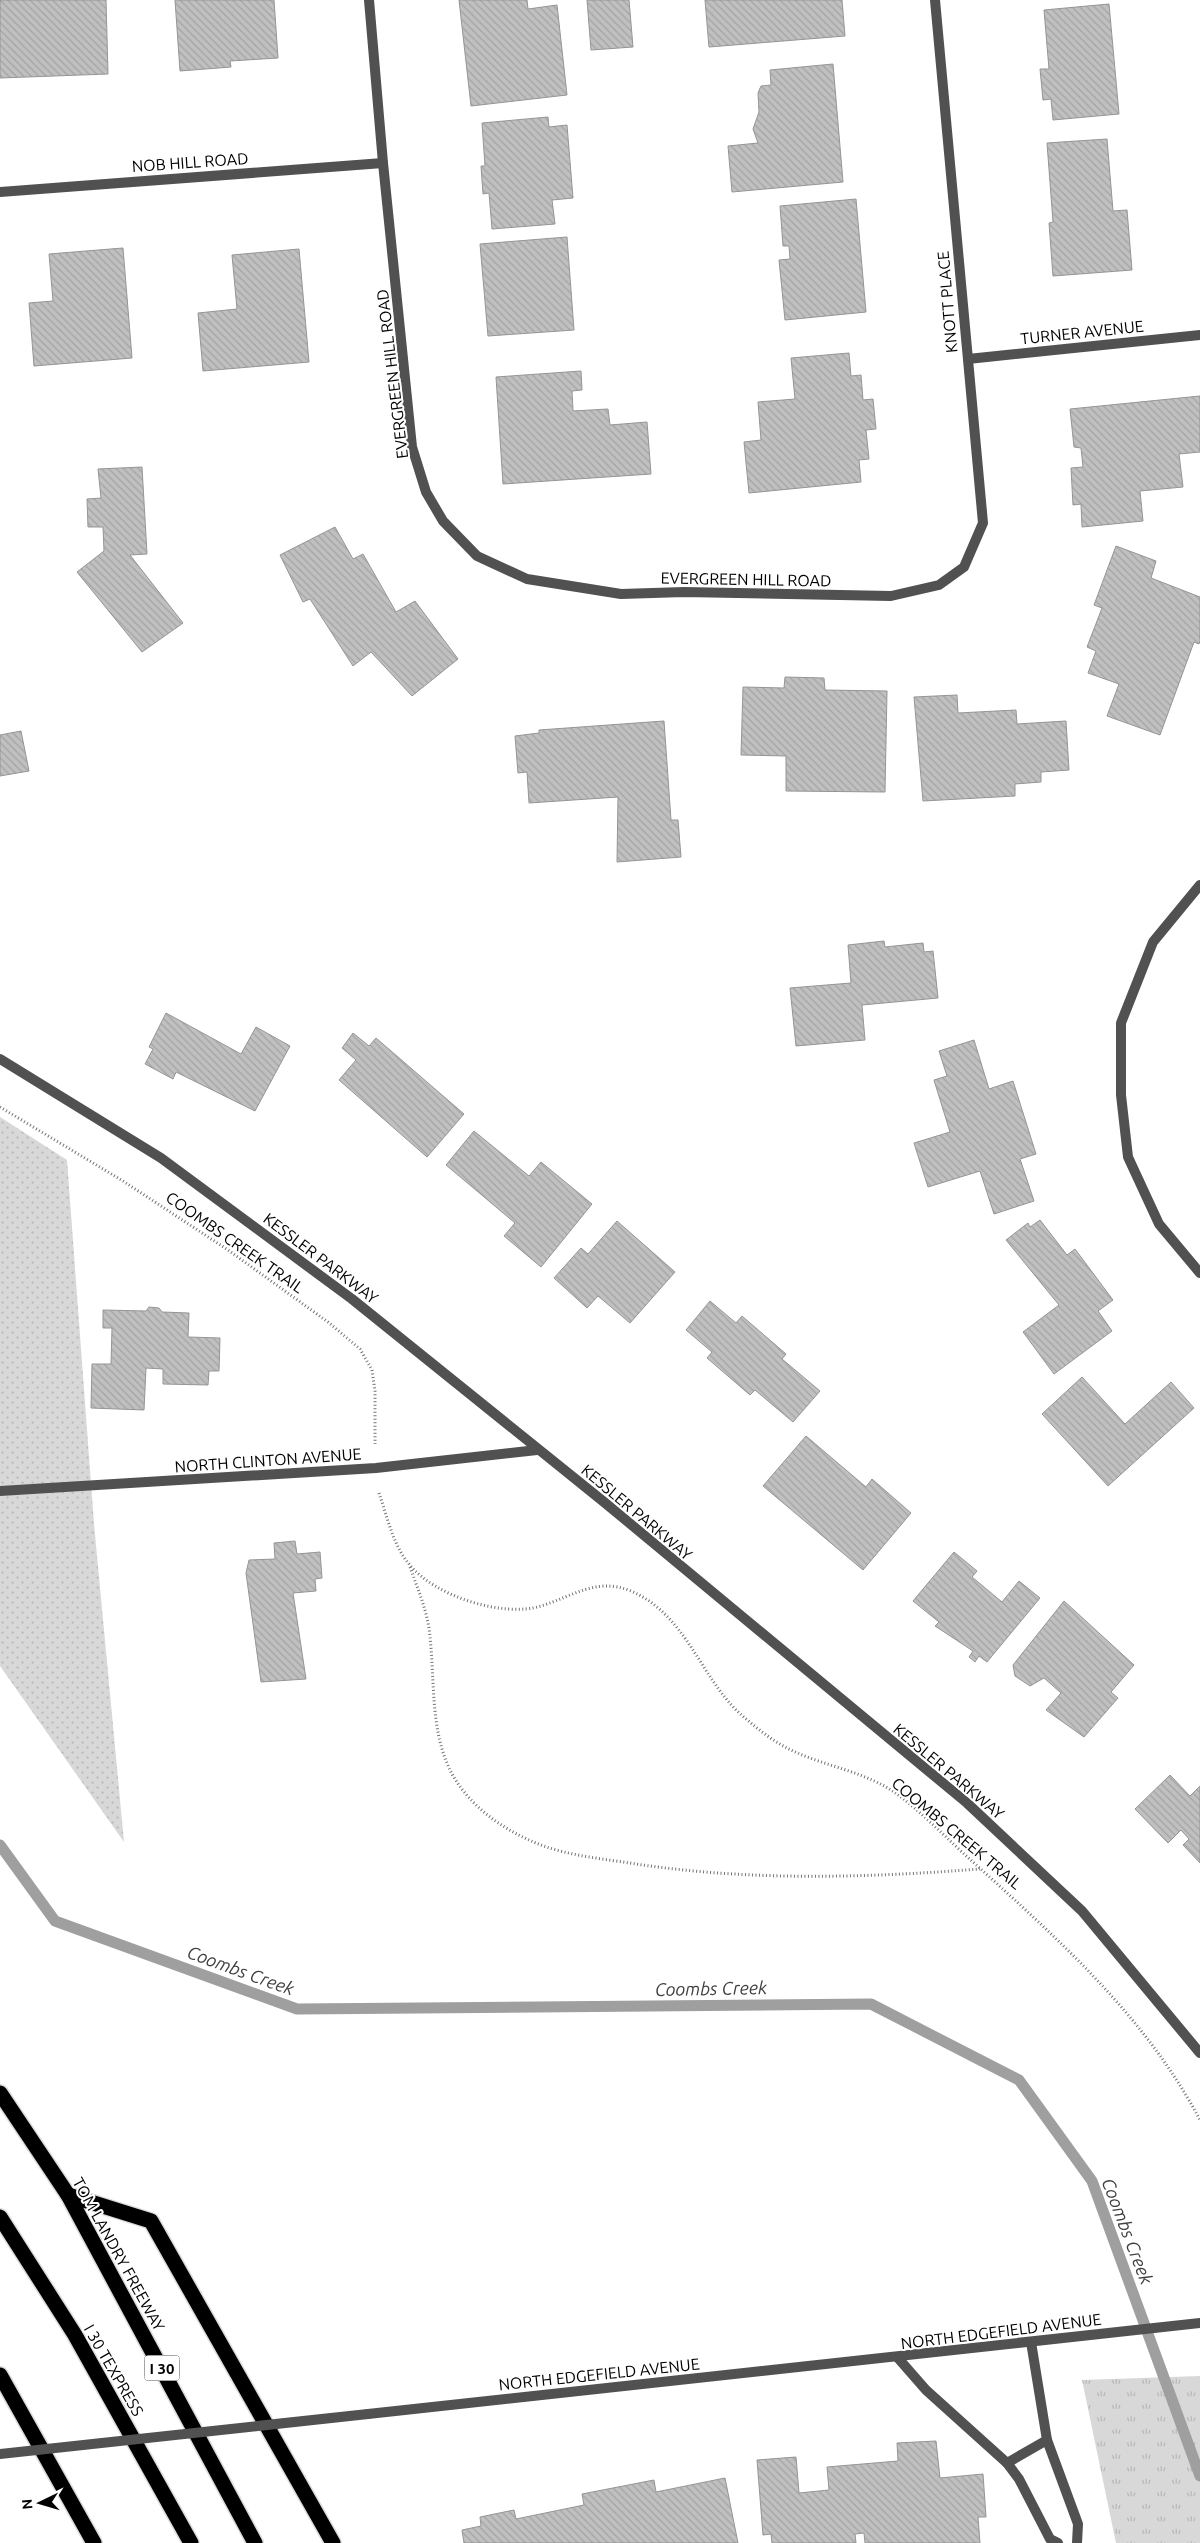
<svg xmlns="http://www.w3.org/2000/svg" width="1200" height="2543" font-family="Ubuntu,sans-serif">
<style>
.grass{fill:url(#grass-tufts)}
.park{fill:url(#park-dots)}
.lines{fill:none;stroke-linecap:round;stroke-linejoin:round}
.stream{stroke:#9f9f9f;stroke-width:11}
.building{fill:url(#building-back-hatch);stroke:#959595}
.motorway-casing{stroke:#dbdbdb;stroke-width:18}
.path{stroke:#737373;stroke-width:3;stroke-dasharray:1 2.5;stroke-linecap:butt}
.service{stroke:#515151;stroke-width:10}
.minor{stroke:#515151;stroke-width:10}
.tertiary{stroke:#515151;stroke-width:10}
.motorway{stroke:#000;stroke-width:15}
.tertiary-bridge{stroke:#515151;stroke-width:10}
.labels{text-anchor:middle;dominant-baseline:central;stroke-width:4;stroke-linejoin:round;paint-order:stroke}
.shield{fill:#fff;stroke:#4c4c4c;stroke-width:1}
.shield-label{font-size:15px;font-weight:bold;fill:#000}
.street-label{font-size:16px;fill:#000;stroke:#fff}
.water-label{font-size:18px;font-style:italic;fill:#404040;stroke:#fff}
</style>
<defs>
<pattern id="grass-tufts" width="24" height="20" patternUnits="userSpaceOnUse" patternTransform="scale(1.25)"><rect width="24" height="20" fill="#d8d8d8"/><path d="M3 7l-1-3M5 7V3M7 7l1-3M15 17l-1-3M17 17v-4M19 17l1-3" fill="none" stroke="#b8b8b8"/></pattern>
<pattern id="park-dots" width="8" height="8" patternUnits="userSpaceOnUse" patternTransform="scale(1.25)"><rect width="8" height="8" fill="#d8d8d8"/><path d="M2 2h.1M6 6h.1" fill="none" stroke="#b8b8b8" stroke-width="1.8" stroke-linecap="round"/></pattern>
<pattern id="building-back-hatch" width="6" height="6" patternUnits="userSpaceOnUse" patternTransform="scale(1.25)"><rect width="6" height="6" fill="#c0c0c0"/><path d="M-1 5l2 2M0 0l6 6M5-1l2 2" fill="none" stroke="#a3a3a3"/></pattern>
</defs>
<rect width="100%" height="100%" fill="#fff"/>
<polygon class="grass" points="1200,2376 1200,2543 1116,2543 1082,2380"/>
<polygon class="park" points="0,1117 67,1160 94,1524 124,1842 0,1666"/>
<g class="lines">
<polyline class="stream" points="0,1845 55,1921 297,2009 871,2004 1019,2080 1092,2181 1200,2476"/>
</g>
<g class="building">
<polygon points="0,0 106,0 108,74 0,78"/>
<polygon points="175,0 274,0 278,58 230,61 231,67 180,71"/>
<polygon points="459,0 527,0 528,9 557,5 567,95 471,106"/>
<polygon points="587,0 629,0 633,47 591,50"/>
<polygon points="705,0 842,0 845,36 709,47"/>
<polygon points="1109,4 1119,114 1053,120 1051,99 1043,100 1040,69 1049,69 1044,10"/>
<polygon points="833,64 843,182 732,192 728,146 758,143 753,129 759,112 758,93 761,86 771,85 770,70"/>
<polygon points="548,117 549,127 567,125 573,198 552,200 555,224 492,229 489,193 483,194 481,166 485,166 482,123"/>
<polygon points="1107,139 1113,211 1127,210 1132,270 1053,276 1049,223 1053,222 1047,143"/>
<polygon points="856,199 866,312 785,320 779,260 790,259 789,246 783,246 780,206"/>
<polygon points="567,237 574,330 488,336 480,244"/>
<polygon points="123,248 132,358 34,366 29,303 53,301 49,254"/>
<polygon points="299,249 309,362 203,371 198,313 237,309 232,255"/>
<polygon points="849,353 851,376 861,375 863,400 873,399 876,429 866,430 869,459 859,460 861,482 749,493 744,442 761,440 758,402 795,399 791,358"/>
<polygon points="581,371 582,390 572,391 573,411 608,409 610,425 647,422 651,474 503,484 496,377"/>
<polygon points="1200,396 1200,452 1179,454 1183,487 1140,491 1143,521 1082,527 1081,504 1073,505 1071,468 1083,467 1081,448 1074,447 1070,409"/>
<polygon points="142,467 147,554 130,555 183,623 142,652 77,572 104,551 103,527 88,527 87,499 101,498 98,469"/>
<polygon points="335,527 353,559 363,554 396,612 415,601 458,659 412,696 371,652 353,666 310,599 303,602 280,555"/>
<polygon points="1116,546 1156,561 1151,578 1200,597 1200,641 1199,644 1194,642 1160,735 1107,716 1119,684 1088,673 1096,651 1087,647 1102,608 1094,605"/>
<polygon points="785,677 824,678 825,690 887,691 885,792 786,791 786,756 741,755 743,687 784,688"/>
<polygon points="957,695 958,713 1016,710 1017,724 1066,721 1069,770 1041,772 1041,782 1015,784 1015,796 923,801 914,697"/>
<polygon points="664,721 671,820 678,820 681,857 617,862 618,797 529,803 527,772 518,773 515,736 539,733 539,730"/>
<polygon points="21,731 29,771 0,776 0,735"/>
<polygon points="884,941 885,947 923,943 924,952 933,951 938,998 862,1005 865,1040 796,1046 790,988 851,983 848,945"/>
<polygon points="166,1013 241,1054 256,1027 290,1046 255,1111 176,1072 173,1079 145,1064 153,1049 149,1047"/>
<polygon points="353,1033 369,1046 376,1038 464,1114 427,1157 339,1080 356,1060 342,1048"/>
<polygon points="974,1040 989,1089 1013,1081 1036,1154 1020,1159 1034,1201 994,1214 980,1171 928,1187 914,1143 950,1132 934,1080 947,1076 939,1051"/>
<polygon points="474,1131 529,1176 541,1162 592,1204 541,1267 504,1236 515,1223 446,1165"/>
<polygon points="1040,1220 1067,1255 1075,1249 1113,1300 1098,1311 1112,1331 1054,1374 1023,1332 1059,1305 1006,1240 1028,1223 1030,1227"/>
<polygon points="617,1221 675,1272 630,1323 598,1296 587,1308 554,1278 581,1248 588,1254"/>
<polygon points="710,1301 736,1323 742,1316 786,1354 782,1359 820,1391 793,1422 755,1390 750,1395 707,1358 712,1352 686,1330"/>
<polygon points="149,1307 159,1308 162,1312 189,1313 188,1337 220,1338 219,1371 209,1371 208,1385 163,1384 163,1369 146,1368 144,1410 91,1408 92,1364 111,1364 112,1328 103,1328 103,1310 146,1311"/>
<polygon points="1082,1377 1125,1424 1171,1382 1194,1408 1108,1486 1042,1414"/>
<polygon points="806,1436 866,1487 872,1479 911,1513 863,1570 763,1486"/>
<polygon points="295,1541 297,1554 320,1552 322,1578 315,1579 316,1591 293,1593 306,1679 261,1682 246,1573 249,1560 275,1559 274,1543"/>
<polygon points="954,1552 977,1571 972,1577 1002,1602 1019,1581 1040,1598 987,1662 979,1656 975,1662 969,1657 973,1651 935,1626 939,1622 913,1601"/>
<polygon points="1064,1601 1134,1665 1111,1692 1118,1698 1084,1737 1046,1710 1061,1693 1044,1678 1030,1686 1015,1676 1013,1665"/>
<polygon points="1170,1775 1190,1796 1200,1786 1200,1863 1183,1845 1189,1839 1181,1830 1168,1843 1135,1809"/>
<polygon points="936,2441 940,2478 983,2474 986,2517 978,2517 980,2543 865,2543 864,2533 855,2534 856,2543 772,2543 771,2534 763,2535 757,2460 796,2457 799,2493 829,2490 827,2467 898,2461 897,2443"/>
<polygon points="725,2478 738,2543 464,2543 462,2530 481,2526 480,2517 514,2510 516,2519 584,2505 582,2494 654,2480 656,2492"/>
</g>
<g class="lines">
<defs>
<g id="motorway">
<polyline points="0,2093 68,2195 255,2543"/>
<polyline points="68,2195 151,2221 333,2543"/>
<polyline points="0,2217 75,2335 191,2543"/>
<polyline points="0,2375 94,2543"/>
</g>
</defs>
<use href="#motorway" class="motorway-casing"/>
<g class="path">
<polyline points="0,1107 123,1181 228,1250 328,1322 360,1349 372,1370 375,1391 375,1444"/>
<path d="M379,1493C387,1516 393,1545 409,1564C434,1596 503,1618 541,1606C574,1596 596,1577 631,1591C689,1616 701,1682 745,1718C759,1730 774,1742 791,1750C824,1766 863,1771 894,1792C920,1810 948,1840 973,1862C1058,1939 1146,2017 1200,2120"/>
<path d="M410,1567C418,1590 428,1612 430,1637C435,1683 430,1732 452,1774C471,1808 505,1831 541,1845C570,1856 605,1859 636,1864C750,1881 864,1878 980,1869"/>
</g>
<g class="service">
<polyline points="1031,2342 1047,2440 1078,2524 1077,2543"/>
<polyline points="898,2358 926,2390 1007,2463 1019,2479 1050,2539 1058,2543"/>
</g>
<g class="minor">
<polyline points="369,0 383,163 412,447 426,492 443,521 477,556 527,579 621,594 684,592 891,596 939,585 964,567 983,523 935,0"/>
<polyline points="0,192 383,163"/>
<polyline points="968,359 1200,335"/>
<polyline points="1200,885 1153,942 1121,1023 1121,1095 1128,1157 1159,1224 1200,1273"/>
<polyline points="0,1491 376,1468 537,1450"/>
<polyline points="1007,2463 1047,2440"/>
</g>
<g class="tertiary">
<polyline points="0,1059 161,1158 352,1299 604,1502 967,1803 1082,1911 1200,2053"/>
<polyline points="368,2414 1200,2323"/>
</g>
<use href="#motorway" class="motorway"/>
<polyline class="tertiary-bridge" points="0,2454 368,2414"/>
</g>
<g class="labels">
<rect class="shield" x="144.5" y="2355.5" width="35" height="25" rx="4"/>
<g class="shield-label">
<text x="162" y="2368">I 30</text>
</g>
<g class="street-label">
<text transform="translate(190 162) rotate(-4)">NOB HILL ROAD</text>
<text transform="translate(947 302) rotate(-95)">KNOTT PLACE</text>
<text transform="translate(1082 332) rotate(-6)">TURNER AVENUE</text>
<text transform="translate(392 374) rotate(-97)">EVERGREEN HILL ROAD</text>
<text transform="translate(746 579) rotate(1)">EVERGREEN HILL ROAD</text>
<text transform="translate(235 1242) rotate(35)">COOMBS CREEK TRAIL</text>
<text transform="translate(321 1258) rotate(37)">KESSLER PARKWAY</text>
<text transform="translate(268 1460) rotate(-4)">NORTH CLINTON AVENUE</text>
<text transform="translate(637 1512) rotate(40)">KESSLER PARKWAY</text>
<text transform="translate(949 1771) rotate(40)">KESSLER PARKWAY</text>
<text transform="translate(957 1833) rotate(40)">COOMBS CREEK TRAIL</text>
<text transform="translate(119 2254) rotate(61)">TOM LANDRY FREEWAY</text>
<text transform="translate(1001 2331) rotate(-7)">NORTH EDGEFIELD AVENUE</text>
<text transform="translate(114 2370) rotate(60)">I 30 TEXPRESS</text>
<text transform="translate(599 2374) rotate(-6)">NORTH EDGEFIELD AVENUE</text>
</g>
<g class="water-label">
<text transform="translate(241 1970) rotate(20)">Coombs Creek</text>
<text transform="translate(711 1988) rotate(-1)">Coombs Creek</text>
<text transform="translate(1128 2231) rotate(69)">Coombs Creek</text>
</g>
</g>
<g transform="translate(40 2503) rotate(265)" stroke="#ffffff" stroke-width="4" paint-order="stroke">
<path d="M0-4L9 19L0 12L-9 19Z" fill="#000000"/>
<text y="-8" font-size="14" font-weight="bold" text-anchor="middle" fill="#000000">N</text>
</g>
</svg>
